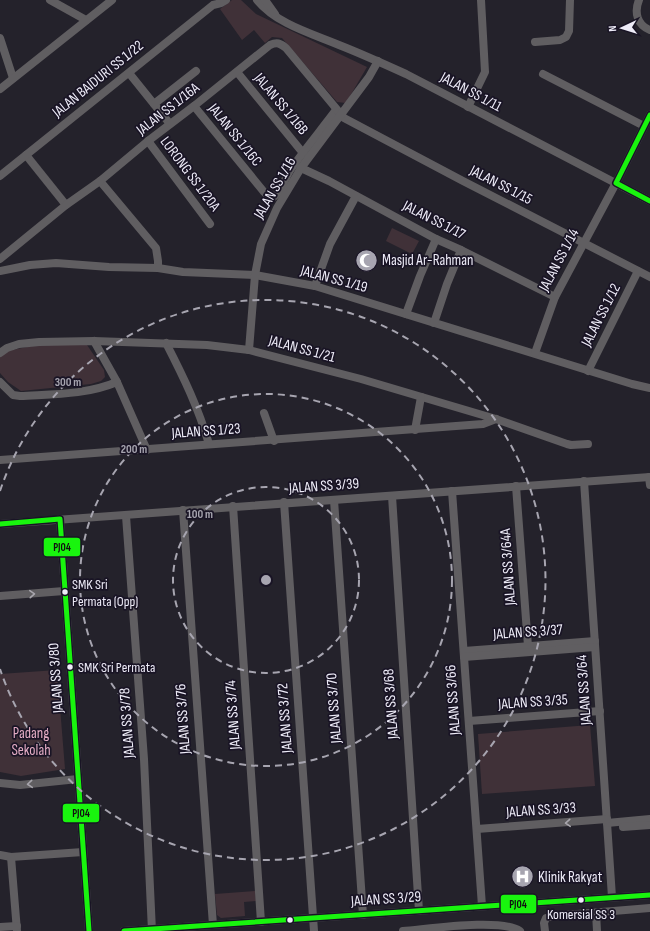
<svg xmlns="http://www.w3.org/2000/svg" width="650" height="931" font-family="'Sofia Sans Condensed',sans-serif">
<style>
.green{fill:#403138}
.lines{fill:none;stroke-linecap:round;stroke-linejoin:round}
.minor{stroke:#605e61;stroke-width:8}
.bus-1-casing{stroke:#191425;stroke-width:8}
.bus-1{stroke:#19f40e;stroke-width:5}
.oneway{stroke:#a7a5ac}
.ring{fill:none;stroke:#a7a5b0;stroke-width:2;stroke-dasharray:7 5}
.bus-dot{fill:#eeecf8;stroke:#191425;stroke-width:1.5}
.labels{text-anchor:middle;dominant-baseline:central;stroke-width:3.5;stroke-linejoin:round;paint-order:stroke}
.bus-label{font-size:14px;fill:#eeecf8;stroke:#191425;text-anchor:start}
.street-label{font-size:15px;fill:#eeecf8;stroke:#191425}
.poi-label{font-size:15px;fill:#eeecf8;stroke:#191425;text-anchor:start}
.park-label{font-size:15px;fill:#e3acc4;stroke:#191425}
.centre{fill:#a7a5b0;stroke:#191425;stroke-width:2}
.ring-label{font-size:12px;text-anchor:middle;font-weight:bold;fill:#a7a5b0;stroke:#191425;stroke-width:3.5;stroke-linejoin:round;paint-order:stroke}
.line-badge{stroke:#191425;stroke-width:1.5}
.pale-badge-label{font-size:11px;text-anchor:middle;font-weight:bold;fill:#111}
</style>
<rect width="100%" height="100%" fill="#24222b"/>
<g class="green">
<polygon points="232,0 241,0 256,14 367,67 346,103 337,102 282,38 272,37 265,43 254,30 242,40 220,9"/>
<polygon points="392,228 419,241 412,254 386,241"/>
<polygon points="37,345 87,345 104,370 105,377 101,381 91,384 21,391 8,382 0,373 0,356 7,351"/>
<polygon points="57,670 65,769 21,776 0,772 0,674"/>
<polygon points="590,725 595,786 482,794 478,734"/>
<polygon points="255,891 256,901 244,902 245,916 221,918 217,915 215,894"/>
</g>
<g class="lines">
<g class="minor">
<polyline points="50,0 86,20"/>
<path d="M257,0C277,24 310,33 339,45C362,54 384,64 406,74L650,201"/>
<polyline points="265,0 275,14"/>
<path d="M639,0C634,12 637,25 650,30"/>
<polyline points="0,38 13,78"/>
<polyline points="535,42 560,40 566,37 569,31 570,0"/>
<polyline points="237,72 303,153"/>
<polyline points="129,73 170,124"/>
<polyline points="543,74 644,126"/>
<polyline points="0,89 112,0"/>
<polyline points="154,104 196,71"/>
<path d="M194,106L264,192C267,195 271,199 275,196C281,191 286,176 291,169C305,149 321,130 336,110"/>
<polyline points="468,107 485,72 481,0"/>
<polyline points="148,141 210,224"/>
<polyline points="26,155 66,205"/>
<polyline points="301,168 329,181 436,239 461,250 555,297"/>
<polyline points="0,176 213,5 221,3 226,0"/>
<polyline points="100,181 156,248 158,261 158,268"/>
<path d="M0,259L66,205L100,181L148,141L194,106L270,45C277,42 280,43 286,48L344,118L463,181L650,277"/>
<polyline points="0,271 30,265 56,263 109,267 158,268 183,272 255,275 315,286 632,384 650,388"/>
<polyline points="315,286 330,244 356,196"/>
<polyline points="406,314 420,276 436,239"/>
<polyline points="434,323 447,284 461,250"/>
<polyline points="94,341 117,382 147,450"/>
<path d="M166,343C184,378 198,407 209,444"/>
<polyline points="249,350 255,275 261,244 277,208 301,168 369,77 378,61"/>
<polyline points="0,353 7,348 19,344 39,342 94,341 207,345 249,350 361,379 496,419 567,444 571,445 588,444"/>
<polyline points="535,353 555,297 616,183 650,115"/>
<polyline points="588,371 638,271"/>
<path d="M0,382L13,395L20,396C53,394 86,395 117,382"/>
<polyline points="264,413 274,441"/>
<polyline points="415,430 421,397"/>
<path d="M0,460C161,449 322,437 483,424L496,419"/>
<polyline points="649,477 650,485"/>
<polyline points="584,481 612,897"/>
<polyline points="516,486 528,646"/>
<polyline points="452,491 482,906"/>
<polyline points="392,496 419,911"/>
<polyline points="334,500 363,915"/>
<polyline points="284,502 314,931"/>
<polyline points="233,506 261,922"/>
<polyline points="183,510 213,925"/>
<polyline points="126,516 144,759 152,931"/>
<polyline points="60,519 89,931"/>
<polyline points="0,524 650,477"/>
<polyline points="0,596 64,591"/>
<polyline points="464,651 595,641"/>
<polyline points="464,657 595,647"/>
<polyline points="469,721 600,711"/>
<polyline points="0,783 20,785 78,779"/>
<polyline points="607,823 650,819"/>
<polyline points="623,827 650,825"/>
<polyline points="477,829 607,819"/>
<polyline points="0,855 11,857 83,852"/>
<polyline points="11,857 17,931"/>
<polyline points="596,913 597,931"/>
<polyline points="0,927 17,926"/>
<polyline points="124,931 650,895"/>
<path d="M403,931C429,929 501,918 520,931"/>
<polyline points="545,931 544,923 546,918 553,916 650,908"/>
</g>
<defs>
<g id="bus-1">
<polyline points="650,115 616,183 650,201"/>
<polyline points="0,524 60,519 89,931"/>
<polyline points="124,931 650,895"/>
</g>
</defs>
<use href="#bus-1" class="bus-1-casing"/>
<use href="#bus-1" class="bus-1"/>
</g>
<defs><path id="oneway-chevron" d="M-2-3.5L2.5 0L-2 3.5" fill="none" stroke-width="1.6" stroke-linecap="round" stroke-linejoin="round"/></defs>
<g class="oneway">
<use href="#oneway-chevron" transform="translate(32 594) rotate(-4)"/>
<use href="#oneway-chevron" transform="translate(30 784) rotate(175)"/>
<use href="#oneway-chevron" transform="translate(568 823) rotate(176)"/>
</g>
<g class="ring">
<circle cx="266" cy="580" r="93"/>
<circle cx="266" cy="580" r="186"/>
<path d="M0 491A280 280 0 1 1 0 669"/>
</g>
<defs>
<symbol id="mosque-disc" viewBox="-11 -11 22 22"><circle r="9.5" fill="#a7a5b0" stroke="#191425"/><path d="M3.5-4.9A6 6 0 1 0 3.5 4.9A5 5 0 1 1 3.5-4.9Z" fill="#fff"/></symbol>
<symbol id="hospital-disc" viewBox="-11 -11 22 22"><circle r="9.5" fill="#a7a5b0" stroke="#191425"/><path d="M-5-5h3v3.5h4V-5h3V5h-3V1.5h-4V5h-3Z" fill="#fff"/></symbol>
</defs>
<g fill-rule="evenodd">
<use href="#mosque-disc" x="354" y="248" width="25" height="25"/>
<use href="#hospital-disc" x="510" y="864" width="25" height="25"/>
</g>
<g class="bus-dot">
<circle cx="65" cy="592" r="3.5"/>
<circle cx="70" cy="667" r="3.5"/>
<circle cx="581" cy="900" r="3.5"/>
<circle cx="290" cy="920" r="3.5"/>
</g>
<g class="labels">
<g class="bus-label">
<text x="72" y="584">SMK Sri<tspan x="72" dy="17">Permata (Opp)</tspan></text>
<text x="78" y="667">SMK Sri Permata</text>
<text x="581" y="914" text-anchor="middle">Komersial SS 3</text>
</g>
<g class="street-label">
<text transform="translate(98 79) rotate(-39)">JALAN BAIDURI SS 1/22</text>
<text transform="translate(471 92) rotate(28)">JALAN SS 1/11</text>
<text transform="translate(281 104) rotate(50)">JALAN SS 1/16B</text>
<text transform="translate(168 109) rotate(-38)">JALAN SS 1/16A</text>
<text transform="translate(235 135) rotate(51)">JALAN SS 1/16C</text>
<text transform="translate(190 174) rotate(53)">LORONG SS 1/20A</text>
<text transform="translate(501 185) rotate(27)">JALAN SS 1/15</text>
<text transform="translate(275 188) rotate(-60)">JALAN SS 1/16</text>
<text transform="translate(434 220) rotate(27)">JALAN SS 1/17</text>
<text transform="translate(559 260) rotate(-62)">JALAN SS 1/14</text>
<text transform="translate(334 279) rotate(15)">JALAN SS 1/19</text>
<text transform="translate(601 315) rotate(-63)">JALAN SS 1/12</text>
<text transform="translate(302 349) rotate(15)">JALAN SS 1/21</text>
<text transform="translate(206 431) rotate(-4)">JALAN SS 1/23</text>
<text transform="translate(324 486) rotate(-4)">JALAN SS 3/39</text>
<text transform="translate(508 567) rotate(-94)">JALAN SS 3/64A</text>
<text transform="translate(528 632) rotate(-4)">JALAN SS 3/37</text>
<text transform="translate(56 678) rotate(-94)">JALAN SS 3/80</text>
<text transform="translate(584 690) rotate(-94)">JALAN SS 3/64</text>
<text transform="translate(453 700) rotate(-94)">JALAN SS 3/66</text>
<text transform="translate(533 702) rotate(-4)">JALAN SS 3/35</text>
<text transform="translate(391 704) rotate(-94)">JALAN SS 3/68</text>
<text transform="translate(334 708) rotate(-94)">JALAN SS 3/70</text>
<text transform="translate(233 715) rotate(-94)">JALAN SS 3/74</text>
<text transform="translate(285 718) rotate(-94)">JALAN SS 3/72</text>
<text transform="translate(183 719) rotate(-94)">JALAN SS 3/76</text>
<text transform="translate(127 723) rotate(-94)">JALAN SS 3/78</text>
<text transform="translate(541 810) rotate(-4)">JALAN SS 3/33</text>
<text transform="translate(386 899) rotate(-4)">JALAN SS 3/29</text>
</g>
<g class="poi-label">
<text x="382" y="260">Masjid Ar-Rahman</text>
<text x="538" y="877">Klinik Rakyat</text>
</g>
<g class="park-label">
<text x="31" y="733">Padang<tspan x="31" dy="17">Sekolah</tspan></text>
</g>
</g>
<circle cx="266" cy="580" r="6" class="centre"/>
<g class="ring-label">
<text x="68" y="386">300 m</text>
<text x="134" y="453">200 m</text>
<text x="200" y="518">100 m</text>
</g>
<g class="line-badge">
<rect x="43" y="537" width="38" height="20" rx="4" fill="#19f40e"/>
<rect x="62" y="803" width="38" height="20" rx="4" fill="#19f40e"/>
<rect x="500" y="894" width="37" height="20" rx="4" fill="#19f40e"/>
</g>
<g class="pale-badge-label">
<text x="62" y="551">PJ04</text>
<text x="81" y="817">PJ04</text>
<text x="518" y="908">PJ04</text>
</g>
<g transform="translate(622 28) rotate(266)" stroke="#191425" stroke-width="3" paint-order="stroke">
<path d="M0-3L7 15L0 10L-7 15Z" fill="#eeecf8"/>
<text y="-6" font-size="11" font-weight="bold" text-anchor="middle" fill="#eeecf8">N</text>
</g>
</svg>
